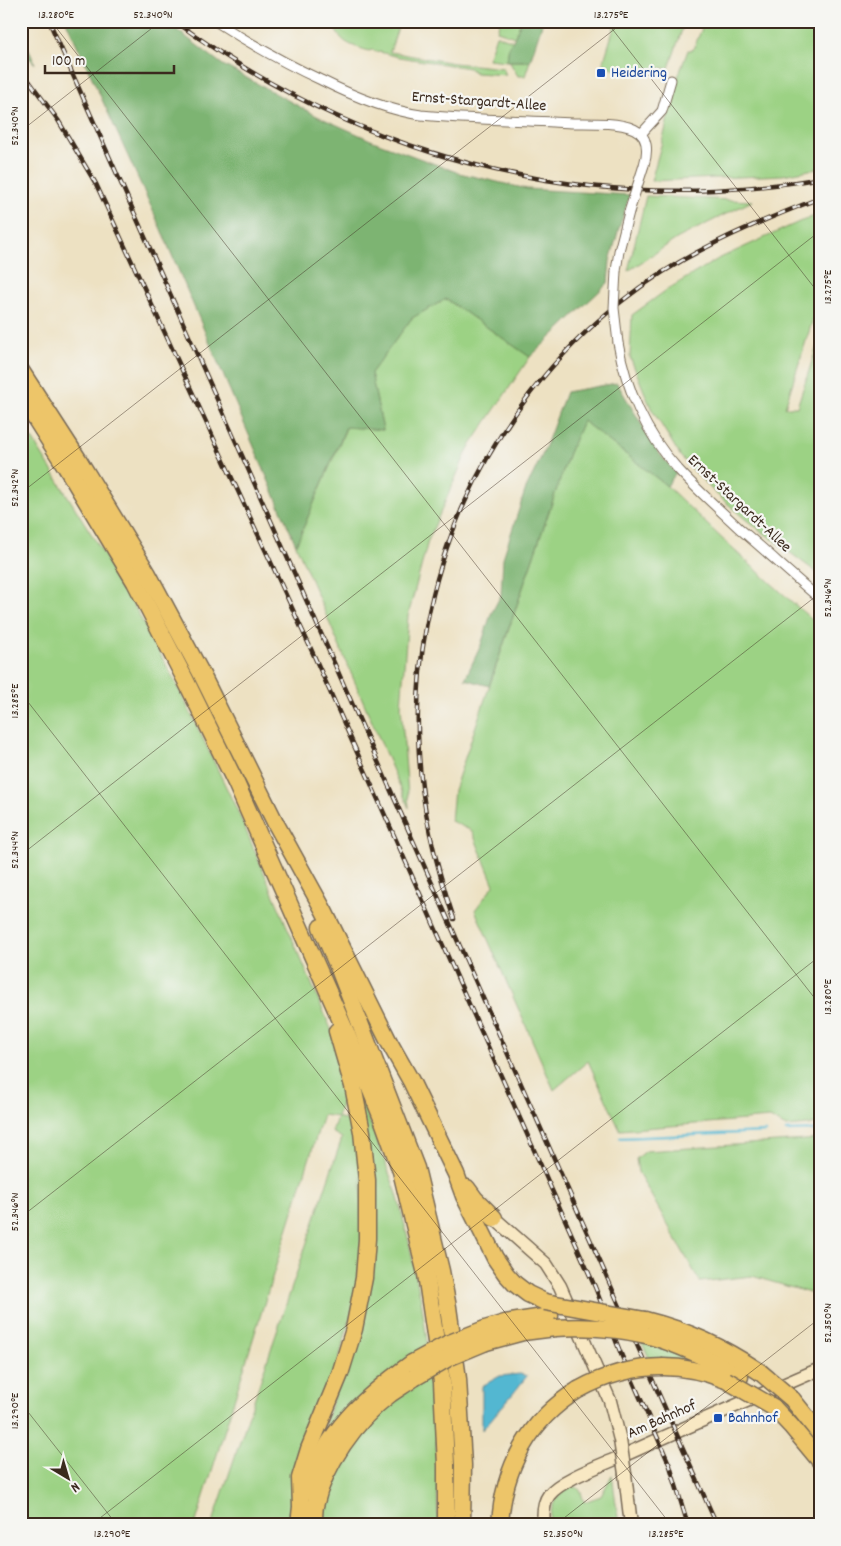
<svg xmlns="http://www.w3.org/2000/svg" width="841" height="1546" font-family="Dekko,sans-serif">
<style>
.green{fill:#9cd284;stroke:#6c7e51}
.forest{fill:#7db472;stroke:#5c6f48}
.water{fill:#53b7d1;stroke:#477078}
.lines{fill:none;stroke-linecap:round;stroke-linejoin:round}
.stream{stroke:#53b7d1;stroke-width:2.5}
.street-casing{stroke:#796a57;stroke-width:11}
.secondary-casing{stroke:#796a57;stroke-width:15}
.highway-casing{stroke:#796a57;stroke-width:19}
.street{stroke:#fff;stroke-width:9}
.secondary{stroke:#f8e8c3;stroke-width:12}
.highway{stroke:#edc569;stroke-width:16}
.rail-casing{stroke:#3b2a1e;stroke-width:4.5}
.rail{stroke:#f6f6f2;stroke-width:2.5;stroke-dasharray:8;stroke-linecap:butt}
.street-bridge-casing{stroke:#796a57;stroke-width:11;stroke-linecap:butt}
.secondary-bridge-casing{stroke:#796a57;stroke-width:15;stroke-linecap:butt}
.highway-bridge-casing{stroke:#796a57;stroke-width:19;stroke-linecap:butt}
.street-bridge{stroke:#fff;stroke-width:9}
.secondary-bridge{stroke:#f8e8c3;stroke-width:12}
.highway-bridge{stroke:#edc569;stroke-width:16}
.ticks{fill:none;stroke:#3b2a1e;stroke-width:1;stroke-opacity:0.45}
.transit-dot{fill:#1a4fb4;stroke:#f6f6f2;stroke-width:2}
.labels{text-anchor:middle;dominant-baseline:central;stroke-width:4.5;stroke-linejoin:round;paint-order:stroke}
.transit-label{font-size:16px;fill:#164399;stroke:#f6f6f2;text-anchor:start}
.street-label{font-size:16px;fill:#3b2a1e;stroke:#f6f6f2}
.neatline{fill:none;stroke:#3b2a1e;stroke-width:2}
.ticks-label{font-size:12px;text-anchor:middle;fill:#3b2a1e}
</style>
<rect width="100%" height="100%" fill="#f6f6f2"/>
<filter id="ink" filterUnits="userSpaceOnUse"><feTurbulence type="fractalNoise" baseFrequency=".02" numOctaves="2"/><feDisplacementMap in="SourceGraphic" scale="10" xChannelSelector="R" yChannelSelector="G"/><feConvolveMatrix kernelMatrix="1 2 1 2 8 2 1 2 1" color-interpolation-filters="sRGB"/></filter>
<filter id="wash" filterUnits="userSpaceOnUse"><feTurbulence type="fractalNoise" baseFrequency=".0096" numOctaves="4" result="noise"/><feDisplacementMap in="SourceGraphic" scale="20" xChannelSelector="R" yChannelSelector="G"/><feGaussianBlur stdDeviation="1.12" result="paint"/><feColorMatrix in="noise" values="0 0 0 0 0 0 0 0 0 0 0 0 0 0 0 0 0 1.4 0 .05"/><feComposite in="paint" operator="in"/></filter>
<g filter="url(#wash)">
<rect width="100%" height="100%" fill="#ede1c2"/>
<g class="green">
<path d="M330,21H400L390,52L454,63L503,68L506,75L476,73L469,68L399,57L372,50L369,51C346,44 342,43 330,21Z"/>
<polygon points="500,21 521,21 515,37 497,31"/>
<polygon points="616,21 685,21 669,68 615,69 603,64"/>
<polygon points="705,21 820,21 820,168 783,175 651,181 665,131 675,85 688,50 693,50"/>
<polygon points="496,35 513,41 509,45 507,61 488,59"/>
<polygon points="509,61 530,61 525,76 518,76"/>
<polygon points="646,196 752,201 678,238 628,271"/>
<polygon points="820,214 820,297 785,407 797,407 820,337 820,575 745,519 713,491 681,457 651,408 630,357 632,315 668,289 718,259 799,222"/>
<polygon points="446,299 530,357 468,449 428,541 408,616 401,706 409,808 296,545 347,426 383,430 371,373 412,318"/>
<polygon points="21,421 123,585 179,689 238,812 334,1036 345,1092 337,1117 355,1124 362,1171 362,1240 355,1300 337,1366 302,1461 290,1504 288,1525 212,1525 342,1138 332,1132 337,1117 323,1115 195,1525 21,1525"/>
<polygon points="583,421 667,486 734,550 820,627 820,1124 786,1127 770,1118 620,1130 588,1061 554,1090 475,910 494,885 472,831 451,821 454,790 569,453"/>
<polygon points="360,1096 397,1194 409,1242 422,1306 435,1398 438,1525 319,1525 325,1492 344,1450 322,1433 363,1304"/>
<polygon points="820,1139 820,1296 752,1276 700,1282 638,1172 636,1159 646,1151"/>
<polygon points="641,1341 710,1364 650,1360"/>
<path d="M612,1475L619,1525H550C550,1507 554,1499 567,1486C581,1486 580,1490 584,1502L601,1496Z"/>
</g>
<g class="forest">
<polygon points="66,21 165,21 223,65 317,116 373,141 459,173 527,189 630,195 619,228 610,261 608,283 530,357 446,299 412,318 371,373 383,430 346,427 296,545 154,213"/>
<polygon points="521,21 543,21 530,61 507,61 509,45 513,41"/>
<polygon points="21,31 35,64 21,49"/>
<polygon points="617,383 658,452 676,473 667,486 583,421 569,453 489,686 465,679 481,645 491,614 501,595 503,558 525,491 544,451 566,392"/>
</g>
<polygon class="water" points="520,1374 527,1376 512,1395 482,1430 482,1386 500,1376"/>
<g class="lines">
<g class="stream">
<polyline points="786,1131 820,1130"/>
<polyline points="620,1138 766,1132"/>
</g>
</g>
</g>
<g filter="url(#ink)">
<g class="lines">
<defs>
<g id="street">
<path d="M215,21C249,43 284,63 321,80C353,96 386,110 421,115C472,120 523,120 573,123C591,123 618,122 634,129C649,136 648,152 644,165"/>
<polyline points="641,134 662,111 671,80"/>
<polyline points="616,271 619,251 629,212"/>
<path d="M618,343C626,389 646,434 677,468C697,490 719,509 740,529C767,552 793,576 820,599"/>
</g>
<g id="secondary">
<polyline points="494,1218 546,1264 560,1286 610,1401 620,1440"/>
<polyline points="625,1474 631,1525"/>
<path d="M544,1525C543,1516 543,1503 549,1495C560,1480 602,1465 620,1457C686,1427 753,1398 820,1369"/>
</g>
<g id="highway">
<polyline points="21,371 78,459 148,574 200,671 276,824 324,911 389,1042 411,1081 456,1174 464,1196 495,1258 506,1274 515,1284 528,1294 545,1302"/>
<polyline points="21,396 66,467 135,582 185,679 236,783 361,1066 382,1118 401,1171 426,1274 442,1382 446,1465 446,1525"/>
<polyline points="321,927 339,969 416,1168 441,1271 448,1307 458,1379 463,1465 462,1525"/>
<polyline points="467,1188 475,1199 494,1218"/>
<path d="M645,1320C689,1331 722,1347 760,1372"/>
<polyline points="485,1329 505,1323 550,1316"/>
<path d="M646,1335C680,1344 710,1359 740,1377"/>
<polyline points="486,1342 523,1332 555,1328"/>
<path d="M663,1367C685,1367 706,1372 726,1380"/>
<polyline points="792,1399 820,1434"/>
<polyline points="773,1407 791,1426 820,1461"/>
<path d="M306,1491C327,1430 361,1400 412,1363"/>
<polyline points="299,1525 301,1507 300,1478 309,1449 340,1374 354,1329 364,1278 367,1239 367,1180 362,1132 353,1086 337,1031"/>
<path d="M314,1525C314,1518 314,1512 315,1506C324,1465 356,1420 389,1395C397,1389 406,1384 414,1378"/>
<path d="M500,1525C503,1468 529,1420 578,1390"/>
</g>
</defs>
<use href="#street" class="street-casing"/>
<use href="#secondary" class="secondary-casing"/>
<use href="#highway" class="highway-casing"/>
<use href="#street" class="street"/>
<use href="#secondary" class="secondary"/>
<use href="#highway" class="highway"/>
<defs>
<g id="rail">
<polyline points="49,21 717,1525"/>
<path d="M175,21C330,136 521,199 714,190C749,188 785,185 820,178"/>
<polyline points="21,70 58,120 96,184 311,649 595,1287 621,1354 670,1466 688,1525"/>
<path d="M454,919C436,866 422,811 419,754C407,581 485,408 622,301C681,254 750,225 820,198"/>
</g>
</defs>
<use href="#rail" class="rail-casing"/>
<use href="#rail" class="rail"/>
<defs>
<g id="street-bridge">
<polyline points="629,212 644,165"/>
<polyline points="616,271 614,308 618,343"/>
</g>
<polyline id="secondary-bridge" points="620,1440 625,1474"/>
<g id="highway-bridge">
<polyline points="545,1302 645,1320"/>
<path d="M555,1328C586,1326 616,1328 646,1335"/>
<polyline points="412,1363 447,1344 485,1329"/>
<polyline points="760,1372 792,1399"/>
<polyline points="414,1378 450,1357 486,1342"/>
<polyline points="726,1380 773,1407"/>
<path d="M578,1390C605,1375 633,1367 663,1367"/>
</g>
</defs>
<use href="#street-bridge" class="street-bridge-casing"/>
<use href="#secondary-bridge" class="secondary-bridge-casing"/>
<use href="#highway-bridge" class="highway-bridge-casing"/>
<use href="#street-bridge" class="street-bridge"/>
<use href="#secondary-bridge" class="secondary-bridge"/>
<use href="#highway-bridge" class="highway-bridge"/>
</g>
</g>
<path class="ticks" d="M51,21L820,1005M606,21L820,295M21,131L161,21M21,493L625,21M21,693L671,1525M21,855L820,231M21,1217L820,593M21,1403L117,1525M91,1525L820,956M555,1525L820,1318"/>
<g class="transit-dot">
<rect x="596" y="68" width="10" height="10" rx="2.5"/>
<rect x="713" y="1413" width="10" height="10" rx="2.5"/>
</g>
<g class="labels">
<g class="transit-label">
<text x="611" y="73">Heidering</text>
<text x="728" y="1418">Bahnhof</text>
</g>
<g class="street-label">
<text transform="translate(479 102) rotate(4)">Ernst-Stargardt-Allee</text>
<text transform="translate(739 504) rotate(43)">Ernst-Stargardt-Allee</text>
<text transform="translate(662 1420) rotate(-24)">Am Bahnhof</text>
</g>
</g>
<rect width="841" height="1546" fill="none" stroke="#f6f6f2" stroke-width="55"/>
<g transform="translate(68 1478) rotate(142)" stroke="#f6f6f2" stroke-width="4" paint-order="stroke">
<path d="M0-4L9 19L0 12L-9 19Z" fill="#3b2a1e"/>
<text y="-8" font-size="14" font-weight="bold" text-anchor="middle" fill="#3b2a1e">N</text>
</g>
<path d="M45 65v8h129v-8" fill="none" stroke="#3b2a1e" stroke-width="2.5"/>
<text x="52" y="65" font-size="15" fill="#3b2a1e" stroke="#f6f6f2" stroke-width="4" paint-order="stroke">100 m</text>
<rect x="28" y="28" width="786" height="1490" class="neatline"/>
<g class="ticks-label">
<text x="56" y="18">13.280°E</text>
<text x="153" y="18">52.340°N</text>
<text x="611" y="18">13.275°E</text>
<text transform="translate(14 126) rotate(-90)" y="4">52.340°N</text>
<text transform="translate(827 287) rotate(-90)" y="4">13.275°E</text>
<text transform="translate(14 488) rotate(-90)" y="4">52.342°N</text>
<text transform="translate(827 598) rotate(-90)" y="4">52.346°N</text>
<text transform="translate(14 701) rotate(-90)" y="4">13.285°E</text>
<text transform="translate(14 850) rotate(-90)" y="4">52.344°N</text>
<text transform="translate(827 997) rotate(-90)" y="4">13.280°E</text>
<text transform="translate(14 1212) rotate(-90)" y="4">52.346°N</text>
<text transform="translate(827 1323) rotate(-90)" y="4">52.350°N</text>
<text transform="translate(14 1411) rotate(-90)" y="4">13.290°E</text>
<text x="112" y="1537">13.290°E</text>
<text x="563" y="1537">52.350°N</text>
<text x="666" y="1537">13.285°E</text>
</g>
</svg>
